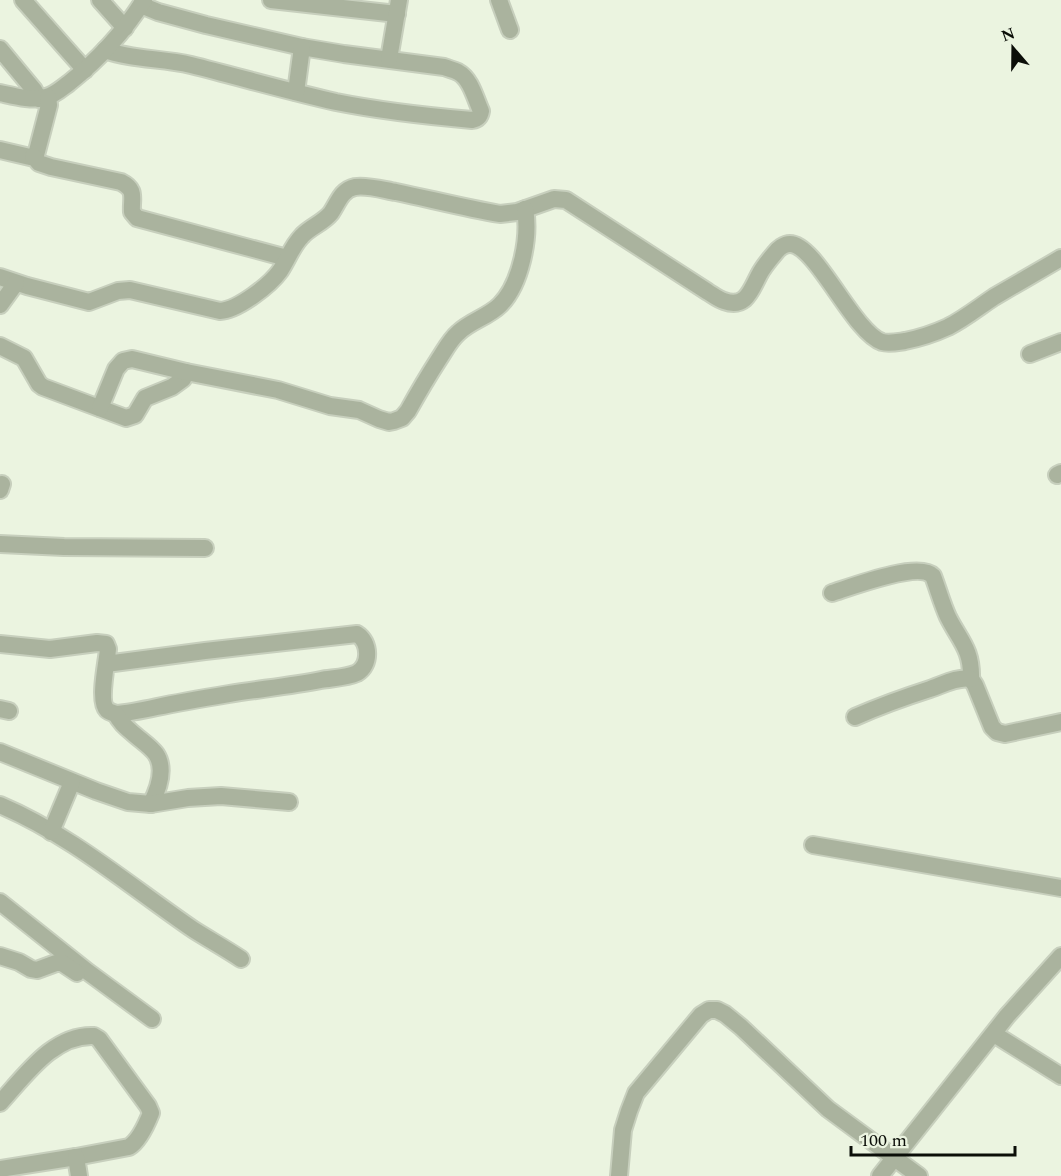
<svg xmlns="http://www.w3.org/2000/svg" width="1061" height="1176" font-family="Spectral,serif">
<style>
.lines{fill:none;stroke-linecap:round;stroke-linejoin:round}
.minor-casing{stroke:#c7cfbd;stroke-width:20}
.minor{stroke:#aab39e;stroke-width:16}
</style>
<rect width="100%" height="100%" fill="#ebf4e0"/>
<g class="lines">
<defs>
<g id="minor">
<polyline points="23,0 85,70"/>
<polyline points="100,0 125,28"/>
<polyline points="271,0 397,14"/>
<polyline points="499,0 510,30"/>
<polyline points="0,49 34,90 39,99"/>
<path d="M105,50C133,60 162,58 191,65C239,77 287,91 336,102C381,111 426,116 472,120C478,119 480,117 481,111C475,98 471,79 458,72C454,70 449,69 444,67L344,54L302,47L206,25L158,12L141,5"/>
<polyline points="389,59 399,0"/>
<polyline points="296,92 302,47"/>
<path d="M0,93C14,96 32,101 46,97C55,95 62,88 69,83C99,59 124,32 144,0"/>
<polyline points="0,150 30,157 36,155 49,105 48,97"/>
<path d="M33,156L39,163L51,167L121,182C137,190 131,198 132,212L137,218L287,258"/>
<path d="M0,277L27,286L89,302L118,291L130,290L220,311C238,310 270,285 280,271C288,259 292,246 302,236C310,227 323,223 331,213C338,203 341,190 355,187C367,185 384,190 396,192C430,199 465,208 500,214L517,212L554,199L566,200L708,292C713,295 718,299 724,301C746,309 751,290 759,275C763,267 769,260 775,253C778,249 784,244 790,244C816,244 853,332 882,342C889,344 898,342 905,341C920,338 935,333 948,327C964,319 979,307 994,297C1016,284 1039,271 1061,258"/>
<polyline points="0,305 16,283"/>
<polyline points="0,346 24,358 39,384 43,387 126,418 135,415 145,398 172,387 183,379 186,372"/>
<polyline points="1030,354 1061,342"/>
<path d="M100,408L116,369L123,361L132,359L186,372L278,390L330,406L359,410L379,419L389,422L394,421L402,418L408,411C418,393 428,376 439,359C445,350 450,340 458,333C470,321 488,317 500,305C521,284 530,237 525,209"/>
<polyline points="1057,475 1061,473"/>
<polyline points="0,490 2,484"/>
<polyline points="0,544 64,547 205,548"/>
<path d="M832,593C851,587 919,561 933,576C938,589 942,604 948,617C960,641 972,649 971,679L975,685L992,727L997,732L1005,734L1061,722"/>
<path d="M0,644L50,649L97,643L106,644L108,649C107,662 98,701 107,710C108,711 113,713 116,714C129,713 143,710 157,707C181,702 205,698 229,694C260,689 290,686 321,680C332,678 346,678 357,673C371,665 370,642 357,634L205,651L106,664"/>
<polyline points="0,709 9,711"/>
<path d="M116,714C120,723 127,728 135,735C142,741 151,747 156,754C166,769 158,790 151,804"/>
<path d="M855,717C880,706 905,697 930,689C942,685 958,676 971,679"/>
<polyline points="0,752 96,791 128,802 151,804 188,798 221,796 289,802"/>
<path d="M0,805C71,835 131,887 194,930C210,940 226,949 241,959"/>
<polyline points="51,832 72,782"/>
<polyline points="813,845 1061,888"/>
<polyline points="0,902 88,972 152,1019"/>
<polyline points="0,956 19,962 31,969 37,970 56,963 62,963 77,973"/>
<polyline points="994,1034 1061,1076"/>
<path d="M0,1103C25,1076 53,1034 94,1036L99,1039L148,1106L151,1113C147,1123 139,1141 129,1147L76,1157L0,1169"/>
<polyline points="76,1157 79,1176"/>
<polyline points="619,1176 623,1130 629,1111 636,1093 701,1015 709,1010 717,1010 725,1014 741,1027 828,1109 919,1176"/>
<polyline points="880,1176 1007,1016 1061,956"/>
</g>
</defs>
<use href="#minor" class="minor-casing"/>
<use href="#minor" class="minor"/>
</g>
<g transform="translate(1013 48) rotate(340)" stroke="#ebf4e0" stroke-width="4.5" paint-order="stroke">
<path d="M0-4.5L10 22L0 15L-10 22Z" fill="#0b0e08"/>
<text y="-9" font-size="16" font-weight="bold" text-anchor="middle" fill="#0b0e08">N</text>
</g>
<path d="M851 1146v9h164v-9" fill="none" stroke="#0b0e08" stroke-width="3"/>
<text x="860" y="1146" font-size="18" fill="#0b0e08" stroke="#ebf4e0" stroke-width="4.5" paint-order="stroke">100 m</text>
</svg>
